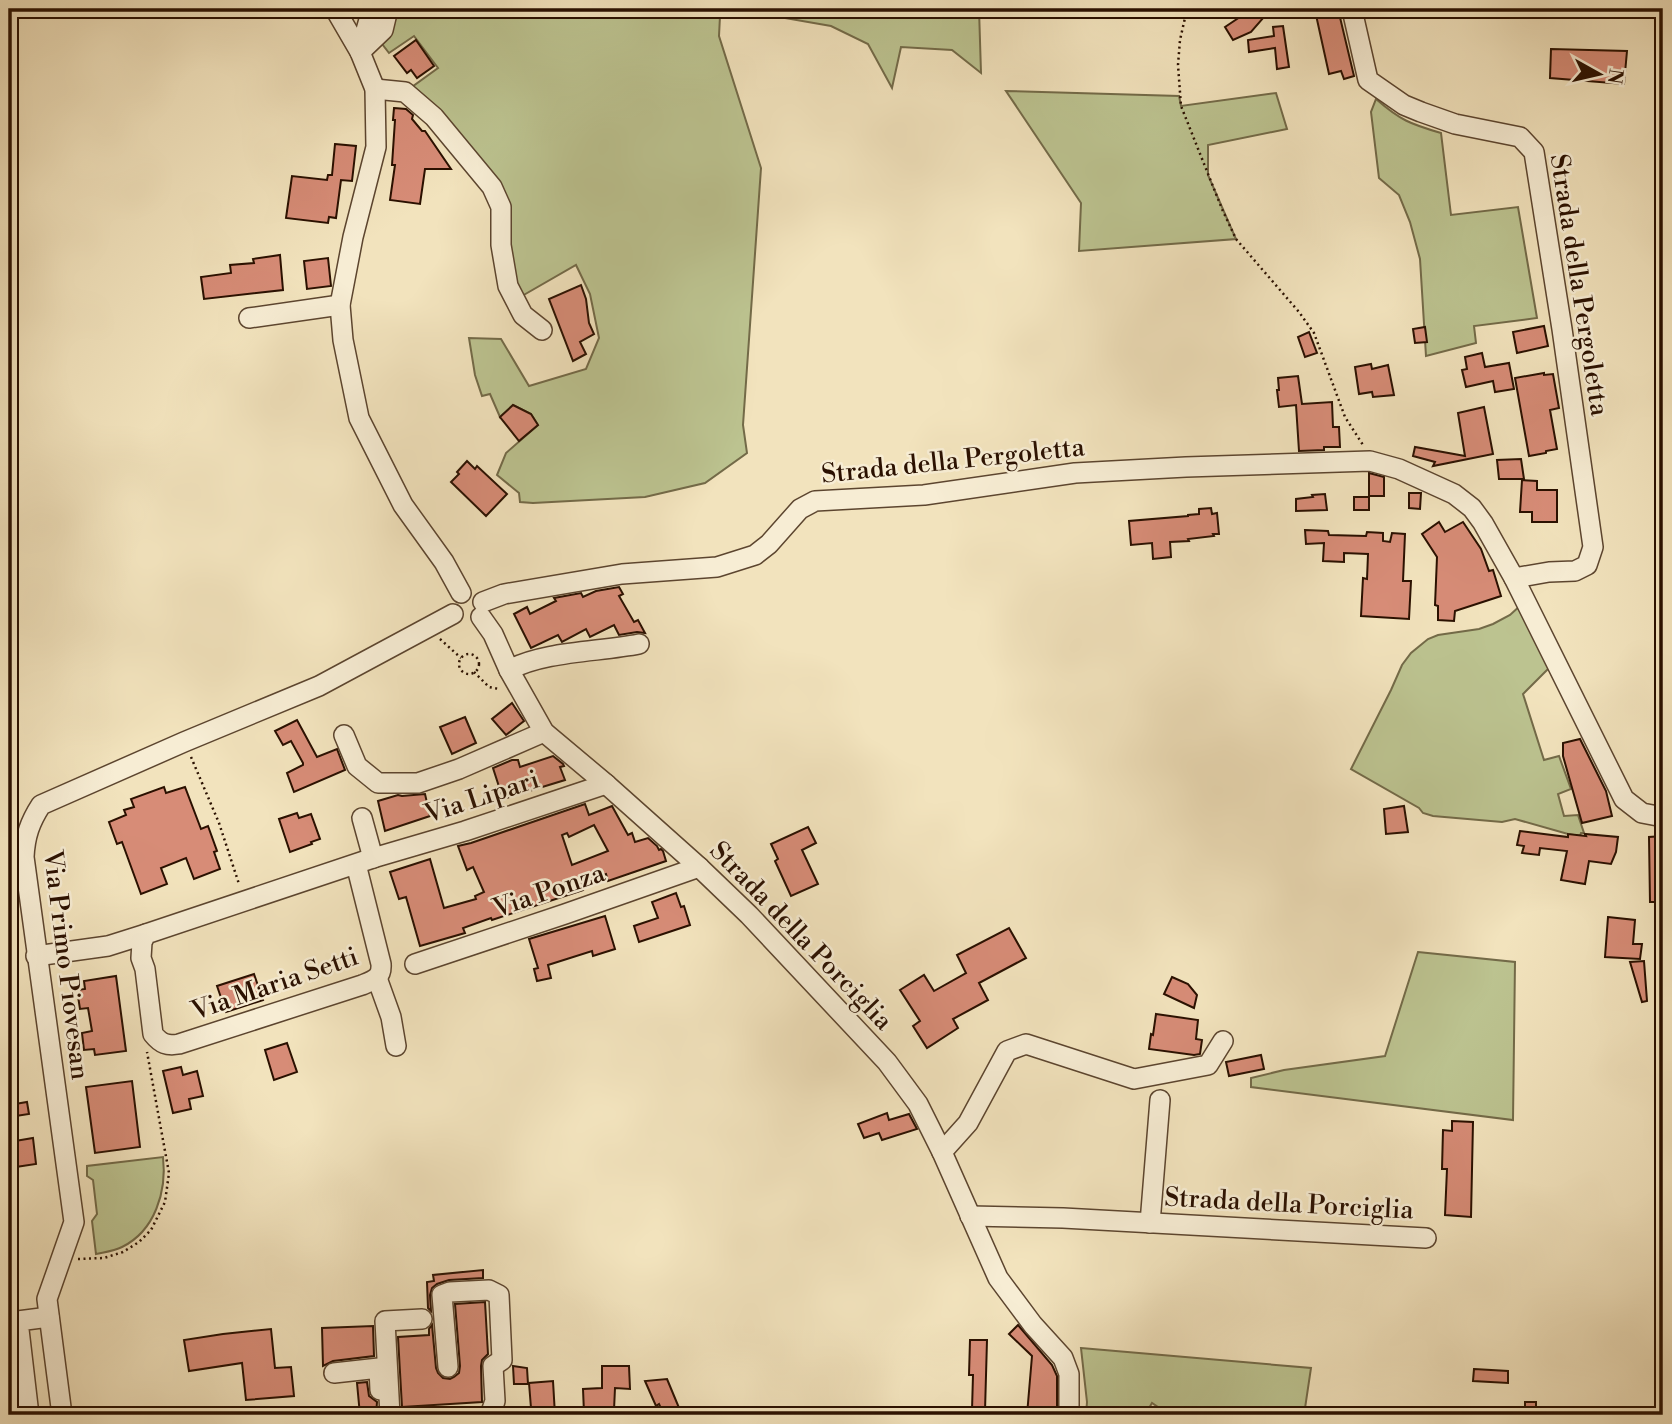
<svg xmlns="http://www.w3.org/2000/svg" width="1672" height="1424" font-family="'Libre Bodoni',serif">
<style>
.green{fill:#bcc390;stroke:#736a48;stroke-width:2}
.building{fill:#d78c77;stroke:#2a1000;stroke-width:2;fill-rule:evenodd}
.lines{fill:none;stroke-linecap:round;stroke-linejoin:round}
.minor-casing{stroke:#5c452f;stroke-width:22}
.path{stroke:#2a1000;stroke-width:2.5;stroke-dasharray:2 3.5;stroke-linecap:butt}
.minor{stroke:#f7edd4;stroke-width:19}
.labels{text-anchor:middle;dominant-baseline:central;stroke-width:5;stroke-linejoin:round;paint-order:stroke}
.street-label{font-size:26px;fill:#2a1000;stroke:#f7edd4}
</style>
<rect width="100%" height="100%" fill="#f2e3bd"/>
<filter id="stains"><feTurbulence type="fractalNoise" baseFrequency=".00286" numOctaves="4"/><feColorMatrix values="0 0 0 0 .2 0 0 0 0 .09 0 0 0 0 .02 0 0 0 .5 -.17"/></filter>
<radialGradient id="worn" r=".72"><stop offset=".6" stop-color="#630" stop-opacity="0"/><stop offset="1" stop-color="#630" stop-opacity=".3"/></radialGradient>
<g class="green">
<polygon points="388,9 733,9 720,16 719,36 761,168 743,425 747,453 705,483 645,497 533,503 520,502 519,493 497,475 506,453 538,425 531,414 513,405 500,417 490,394 482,396 475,375 469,338 501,339 529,386 586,369 599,338 590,294 576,265 515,300 501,207 405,92 438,68 414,36 389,53 376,36"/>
<polygon points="734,9 979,9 981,73 952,50 901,47 892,88 868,44 831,26"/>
<polygon points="1006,91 1179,96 1181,106 1276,93 1287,129 1208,145 1208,175 1236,239 1079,251 1081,203"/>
<path d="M1376,99C1400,120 1410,124 1441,133L1451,215L1518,207L1537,318L1474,326L1476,343L1426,356L1420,259L1410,222L1399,195L1379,178L1371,112Z"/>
<polygon points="1521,605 1550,667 1523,694 1544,760 1559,756 1571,789 1558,794 1564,816 1578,815 1584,833 1581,833 1580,836 1568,834 1515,819 1502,822 1433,816 1423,813 1419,808 1351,769 1391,690 1402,665 1411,653 1428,639 1438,635 1479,629 1493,624 1510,615"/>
<polygon points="1418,952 1515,962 1513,1120 1251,1087 1251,1078 1284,1070 1385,1056"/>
<path d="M163,1157C167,1191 155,1231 122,1247C114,1251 105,1252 96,1254L92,1221L97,1214L93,1180L87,1176V1166Z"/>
<polygon points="1081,1348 1311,1368 1304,1415 1164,1415 1165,1412 1152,1403 1145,1415 1086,1415 1087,1402"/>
</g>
<g class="building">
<polygon points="1252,9 1271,9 1251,32 1233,40 1225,27"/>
<polygon points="1316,9 1338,9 1354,76 1344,79 1341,71 1329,74 1316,15 1318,15"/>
<polygon points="1283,26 1289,67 1277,69 1275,48 1249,52 1248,40 1274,36 1273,27"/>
<polygon points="416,40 434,66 417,78 411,70 407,73 394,56"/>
<polygon points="1551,49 1627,51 1624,84 1550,78"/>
<polygon points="394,108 406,109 413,115 412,119 422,131 425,131 451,169 425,169 420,204 390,200 395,165 392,165 395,120 393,120"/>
<polygon points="335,144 356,146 352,181 341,180 336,218 329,217 328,223 286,218 292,176 327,180 328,175 332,175"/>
<polygon points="280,255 283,290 204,299 201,277 231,273 230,265 254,263 253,259"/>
<polygon points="328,258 331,286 307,289 304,261"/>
<polygon points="581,285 586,299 589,323 594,334 580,342 586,354 573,361 549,299"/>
<polygon points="1544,326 1548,346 1517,353 1513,332"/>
<polygon points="1425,327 1427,342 1415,343 1413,329"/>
<polygon points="1309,332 1317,353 1305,357 1298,337"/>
<polygon points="1482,353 1485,367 1509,363 1514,389 1495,392 1493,381 1466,387 1462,370 1467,369 1465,357"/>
<polygon points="1371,364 1372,369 1388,365 1394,395 1373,397 1372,392 1359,394 1355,367"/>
<polygon points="1544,373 1544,375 1553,374 1559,408 1550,410 1557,449 1546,451 1546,453 1529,456 1515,378"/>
<polygon points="1298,376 1302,404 1332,402 1333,427 1339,427 1340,447 1324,447 1324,450 1299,451 1296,405 1279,407 1277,390 1279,390 1278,378"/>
<polygon points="513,405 531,414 538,425 519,441 500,417"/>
<polygon points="1484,407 1493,454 1433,466 1435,462 1413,456 1415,447 1465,456 1458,413"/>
<polygon points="1521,459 1524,479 1499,479 1497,460"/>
<polygon points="467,461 475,469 477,466 507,494 486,516 451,482 459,474 457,472"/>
<polygon points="1369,473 1384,477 1384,496 1369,496"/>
<polygon points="1522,480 1537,481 1537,490 1557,490 1557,522 1532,522 1532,512 1520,512"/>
<polygon points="1409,493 1421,493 1420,509 1409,508"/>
<polygon points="1325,494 1327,510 1296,511 1296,499 1313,497 1312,495"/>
<rect x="1354" y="497" width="15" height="13"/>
<polygon points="1211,508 1212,514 1217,513 1219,534 1213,534 1214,536 1188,539 1189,541 1170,542 1171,557 1153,559 1152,543 1131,545 1129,521 1188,516 1188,515 1199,514 1199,509"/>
<polygon points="1439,522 1445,532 1463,522 1481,549 1489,571 1493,570 1501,596 1455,611 1454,621 1438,620 1438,606 1435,605 1437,557 1422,534"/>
<polygon points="1305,530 1328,531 1329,535 1366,536 1367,532 1383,533 1383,541 1390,542 1392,533 1405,534 1403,581 1411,581 1409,619 1361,616 1363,578 1367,579 1368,554 1344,553 1344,562 1323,561 1324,543 1306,544"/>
<polygon points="619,587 623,594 619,596 634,622 638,620 645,633 637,632 619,635 614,625 590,637 586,629 562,642 558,635 531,648 514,614 527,607 530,614 556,601 554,598 581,593 583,597 596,591"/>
<polygon points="512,703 524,721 506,735 492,719"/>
<polygon points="465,717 476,743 452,754 440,727"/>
<polygon points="297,720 317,757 337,749 345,770 294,792 287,773 303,765 303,763 291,741 283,745 275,731"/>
<polygon points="1580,739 1606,791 1612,816 1582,823 1563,756 1563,743"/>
<polygon points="553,756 563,764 564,766 560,767 565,780 503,799 493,768 512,760 518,760 520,767"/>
<polygon points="164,787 166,793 185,787 201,829 208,826 217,851 214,852 220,869 194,879 186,858 161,868 167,884 141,894 122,842 117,844 109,822 126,815 124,810 134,807 131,799"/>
<polygon points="425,794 430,816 385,831 378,801 398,795 402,796"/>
<path d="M585,804L589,815L612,806L628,835L632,833L635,842L648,838L657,846L659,850L661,849L663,851L666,861L608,881L606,874L581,882L583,890L492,920L491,918L463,928L465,933L420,946L406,897L399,899L390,872L430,859L444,908L476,899L475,896L484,892L473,867L467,870L458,846L471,843ZM594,825L608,851L572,865L562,835L567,833L569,837Z"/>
<polygon points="1404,806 1408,832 1386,834 1384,809"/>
<polygon points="297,813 299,818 311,814 320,839 311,842 312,844 290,852 279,819"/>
<polygon points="808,827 816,843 802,850 818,884 791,896 775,861 778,859 771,844"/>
<polygon points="1520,831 1568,837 1568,834 1586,836 1585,834 1618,837 1616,852 1611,864 1589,861 1585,884 1561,880 1567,851 1540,848 1539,855 1522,853 1524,846 1517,845"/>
<polygon points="1663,836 1663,902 1650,902 1649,837"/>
<polygon points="676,893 681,907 684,906 690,925 639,942 634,926 658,918 652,902"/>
<polygon points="605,916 615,949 593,956 592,951 548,965 551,978 537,981 534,969 538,968 529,939"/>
<polygon points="1608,917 1635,920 1633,944 1642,944 1640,959 1605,957"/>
<polygon points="1009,928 1026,958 979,983 988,1000 953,1019 958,1028 927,1048 913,1026 920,1021 900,990 924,975 934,991 966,973 957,955"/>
<polygon points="1644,961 1647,1001 1642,1002 1630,962"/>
<polygon points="254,974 263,1000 226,1012 217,986"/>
<polygon points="116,976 126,1051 95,1055 94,1049 84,1050 82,1033 92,1031 88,1008 80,1009 77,990 85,989 84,981"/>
<polygon points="1172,977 1188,984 1197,995 1194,1008 1164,994"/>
<polygon points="1156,1014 1198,1020 1196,1039 1202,1040 1200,1054 1194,1055 1149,1049 1151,1034 1153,1035"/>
<polygon points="287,1043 297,1072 274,1080 265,1050"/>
<polygon points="1261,1055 1264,1069 1229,1076 1226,1062"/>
<polygon points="181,1067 183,1075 197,1071 203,1096 189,1099 191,1109 173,1113 163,1071"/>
<polygon points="132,1081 140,1147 95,1153 86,1087"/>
<polygon points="27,1102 29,1114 9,1117 9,1105"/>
<polygon points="887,1113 889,1120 909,1114 917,1129 882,1140 879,1133 864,1138 858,1124"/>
<polygon points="1452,1121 1473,1122 1471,1217 1445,1215 1447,1169 1442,1169 1443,1130 1452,1131"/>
<polygon points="33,1138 36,1164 9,1168 9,1142"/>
<polygon points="483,1270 483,1278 449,1280 437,1284 432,1288 430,1295 431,1311 428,1308 427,1282 434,1281 433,1275"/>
<polygon points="485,1302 488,1354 482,1360 481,1366 482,1402 402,1407 398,1337 429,1335 429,1329 432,1325 436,1368 438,1373 443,1378 450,1379 454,1377 459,1373 460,1366 455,1304"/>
<polygon points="1018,1325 1052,1365 1057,1376 1057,1415 1027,1415 1032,1356 1009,1334"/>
<polygon points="373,1326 374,1356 333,1361 323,1366 322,1328"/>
<polygon points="271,1329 275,1368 291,1367 294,1396 246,1400 242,1363 189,1371 184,1340 223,1334"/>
<polygon points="970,1340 987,1340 985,1411 972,1410 973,1375 969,1375"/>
<polygon points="513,1366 527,1368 528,1384 514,1384"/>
<polygon points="602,1366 629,1366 630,1389 615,1388 614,1410 584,1413 583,1389 602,1388"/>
<polygon points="1474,1369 1508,1371 1508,1383 1473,1381"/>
<polygon points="667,1379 682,1415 664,1415 659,1404 656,1406 645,1381"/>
<polygon points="553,1381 555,1415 540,1415 540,1407 531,1408 529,1383"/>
<polygon points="367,1382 369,1396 377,1402 376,1415 360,1415 357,1383"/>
<rect x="1525" y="1402" width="11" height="13"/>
</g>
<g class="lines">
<defs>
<g id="minor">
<polyline points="335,9 360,52 375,89 376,147 353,237 340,305 343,340 359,418 403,505 444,562 461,593"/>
<polyline points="1350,9 1353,14 1368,80 1404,105 1421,112 1455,124 1520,137 1534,152 1562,329 1593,547 1587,565 1575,571 1549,572 1514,578"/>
<polyline points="361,48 372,9"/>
<polyline points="360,52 383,30 388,9"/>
<polyline points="375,89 405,92 434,117 492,187 501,207 501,245 508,286 523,315 542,330"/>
<polyline points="249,318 340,305"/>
<polyline points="483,602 504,594 622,574 717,567 755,555 769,544 800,509 815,501 924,495 1075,473 1186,467 1370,461 1399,469 1454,494 1472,508 1483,523 1514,578 1624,799 1642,813 1663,817"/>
<polyline points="481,617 493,634 509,670 544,732 606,784 699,867 749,915 887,1062 918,1104 942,1152 998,1278 1033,1325 1063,1358 1069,1374 1069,1415"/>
<path d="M509,670C544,651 599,652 639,644"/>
<polyline points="344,735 357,766 378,783 418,783 459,769 544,732"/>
<polyline points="362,818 373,858"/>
<path d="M356,864L381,964C382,978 374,980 362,985L179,1044C167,1046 161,1044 153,1034L145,969L141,958L142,942L146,934L373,858L465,831L606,784"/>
<polyline points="36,956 108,946 146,934"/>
<polyline points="415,964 565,914 699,867"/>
<polyline points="377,978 391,1017 396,1046"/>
<polyline points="942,1152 968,1123 1007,1051 1026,1044 1134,1079 1208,1065 1223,1041"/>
<polyline points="970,1216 1063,1218 1426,1238"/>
<polyline points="1150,1223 1160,1100"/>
<polyline points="448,1367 442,1295 450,1292 489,1290 499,1295 502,1360 493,1366 495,1401 490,1415"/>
<polyline points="334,1373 379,1368 380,1390"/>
<polyline points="29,1415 18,1321 49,1317"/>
<path d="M62,1415L47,1299L74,1222L24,857C25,836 30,822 41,805L184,742L319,686L453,614"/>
<polyline points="390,1415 385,1321 422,1319"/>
</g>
</defs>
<use href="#minor" class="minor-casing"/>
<g class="path">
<polyline points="1187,9 1180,40 1178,65 1181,106 1222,209 1236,239 1299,312 1314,333 1345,417 1363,445"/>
<polyline points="440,639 461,658"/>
<circle cx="469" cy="664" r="10"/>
<polyline points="474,672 489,687 499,689"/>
<polyline points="191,757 219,823 239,884"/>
<polyline points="78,1259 104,1258 123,1252 139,1242 151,1230 165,1202 169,1173 147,1052"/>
</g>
<use href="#minor" class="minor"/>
</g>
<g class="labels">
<g class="street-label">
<text transform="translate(1579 285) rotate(81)">Strada della Pergoletta</text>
<text transform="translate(953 461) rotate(-6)">Strada della Pergoletta</text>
<text transform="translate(482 797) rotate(-18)">Via Lipari</text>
<text transform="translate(549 891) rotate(-19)">Via Ponza</text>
<text transform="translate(801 936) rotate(46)">Strada della Porciglia</text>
<text transform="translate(66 965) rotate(83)">Via Primo Piovesan</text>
<text transform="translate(275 984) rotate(-19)">Via Maria Setti</text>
<text transform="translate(1289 1204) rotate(3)">Strada della Porciglia</text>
</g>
</g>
<rect width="1672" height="1424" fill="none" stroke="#f2e3bd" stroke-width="35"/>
<rect x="10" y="10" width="1651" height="1403" fill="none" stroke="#2a1000" stroke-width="3.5"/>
<rect x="18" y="18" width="1637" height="1389" fill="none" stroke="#2a1000" stroke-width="2"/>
<g transform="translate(1599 74) rotate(98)" stroke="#f7edd4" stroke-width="5" paint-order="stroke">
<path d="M0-5L12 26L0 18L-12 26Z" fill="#2a1000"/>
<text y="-10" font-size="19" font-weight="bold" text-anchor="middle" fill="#2a1000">N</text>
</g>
<rect width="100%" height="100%" filter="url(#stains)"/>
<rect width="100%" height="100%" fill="url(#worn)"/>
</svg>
